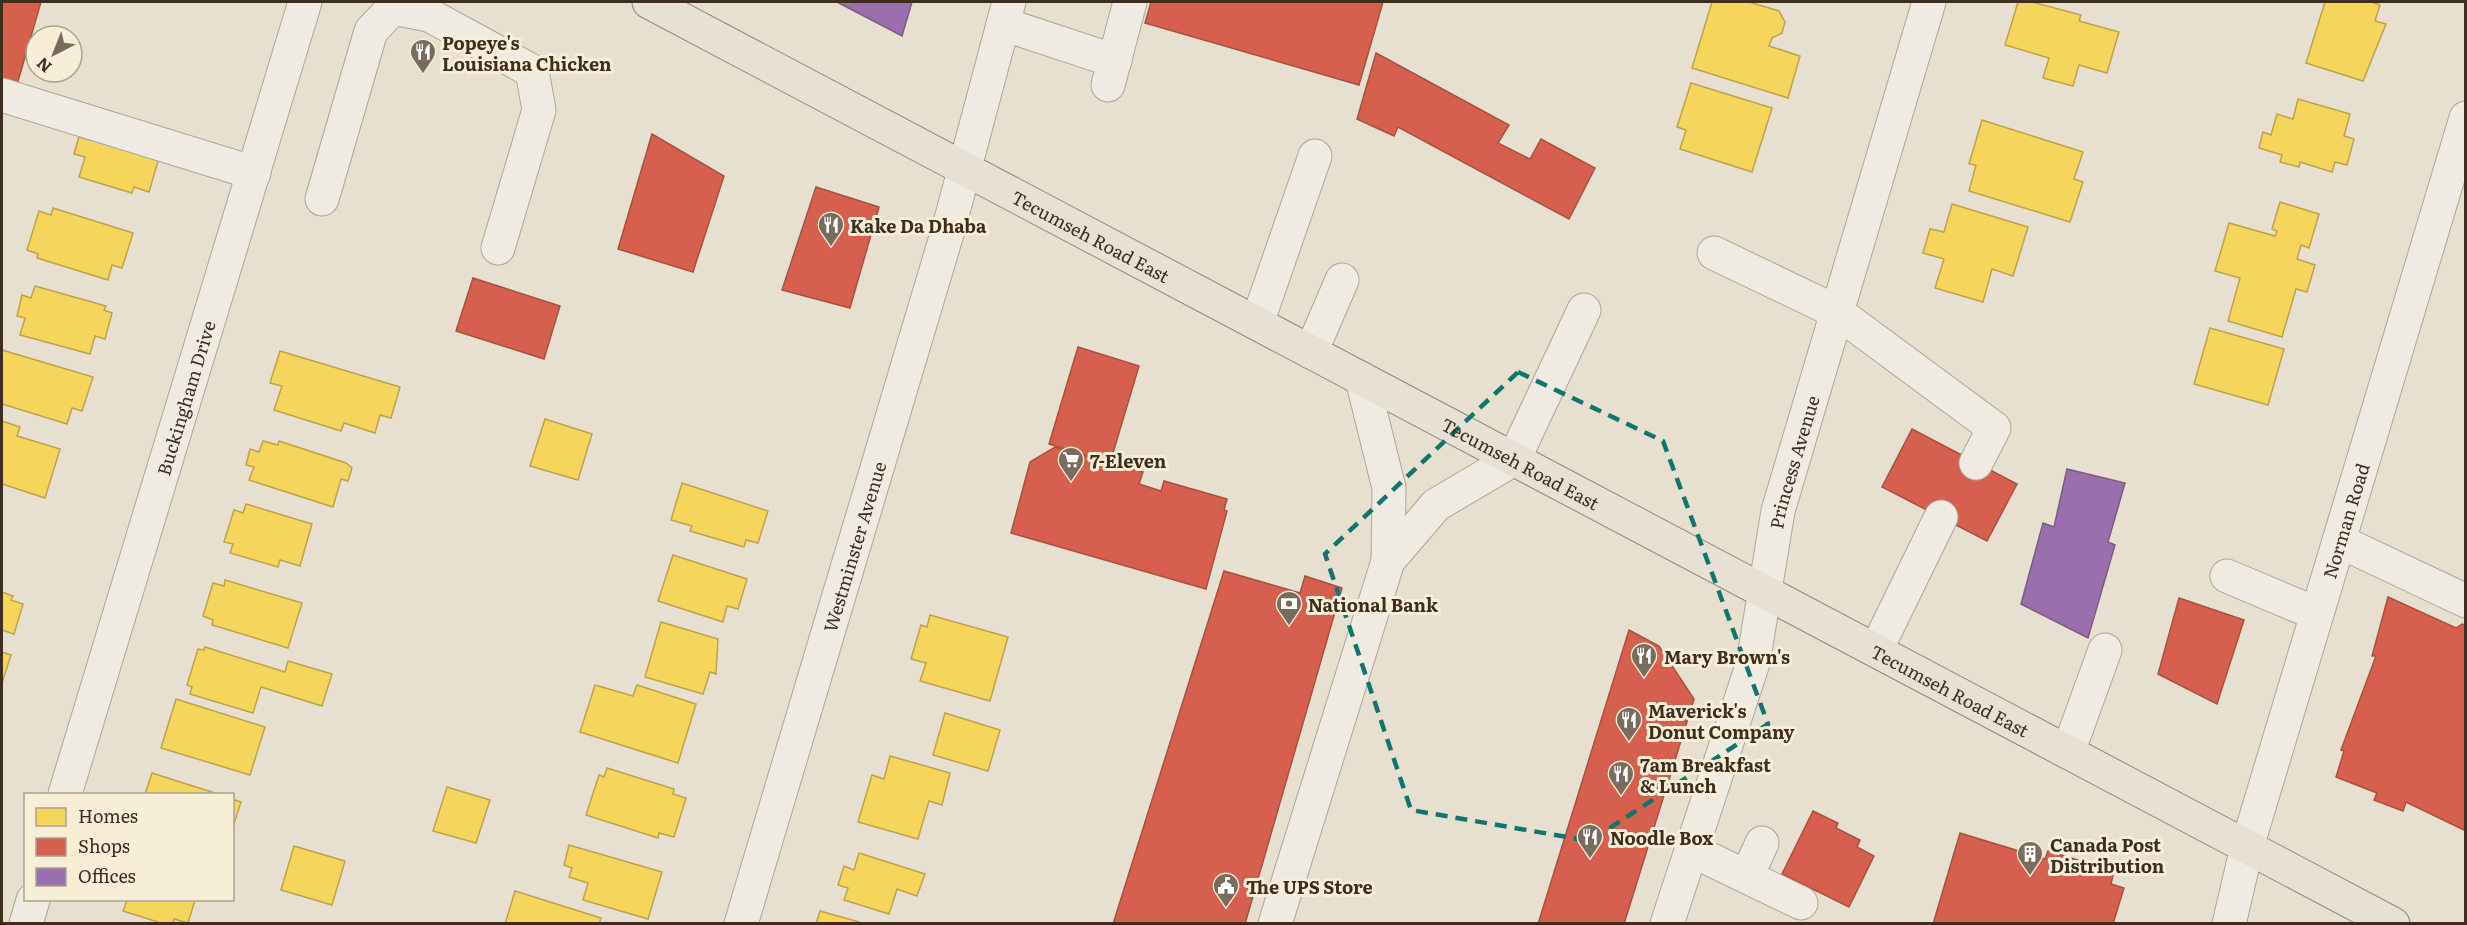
<svg xmlns="http://www.w3.org/2000/svg" width="2467" height="925" font-family="Literata,serif">
<style>
.homes{fill:#f6d55c;stroke:#bea34a;stroke-width:1.5}
.shops{fill:#d6604d;stroke:#a85140;stroke-width:1.5}
.offices{fill:#9970ab;stroke:#7d5c81;stroke-width:1.5}
.lines{fill:none;stroke-linecap:round;stroke-linejoin:round}
.minor-casing{stroke:#ada599;stroke-width:35}
.major-casing{stroke:#928b80;stroke-width:35}
.minor{stroke:#efebe3;stroke-width:33}
.major{stroke:#e6e1d4;stroke-width:33}
.marked{fill:none;stroke:#0f766e;stroke-width:4.5;stroke-dasharray:12 8;stroke-linejoin:round}
.labels{text-anchor:middle;dominant-baseline:central;stroke-width:6;stroke-linejoin:round;paint-order:stroke}
.poi-label{font-size:18px;font-weight:bold;fill:#3d2e20;stroke:#f7eed8;text-anchor:start}
.street-label{font-size:18px;fill:#3d2e20;stroke:#f7eed8}
</style>
<rect width="100%" height="100%" fill="#e7e0d1"/>
<g class="homes">
<polygon points="1712,2 1749,2 1779,11 1785,22 1782,33 1772,38 1769,46 1800,56 1788,98 1692,68"/>
<polygon points="2018,2 2032,2 2081,15 2079,21 2119,32 2107,73 2079,65 2073,86 2043,78 2049,58 2005,45"/>
<polygon points="2325,2 2371,2 2380,5 2375,21 2386,24 2363,81 2306,63"/>
<polygon points="1691,83 1772,108 1752,172 1680,149 1686,130 1677,127"/>
<polygon points="2298,99 2350,114 2344,136 2354,139 2347,165 2335,162 2332,172 2300,162 2299,167 2280,162 2282,155 2259,148 2263,132 2271,135 2277,114 2293,119"/>
<polygon points="1982,120 2083,152 2074,179 2083,182 2070,222 1969,191 1976,165 1969,164"/>
<polygon points="95,125 161,151 149,192 134,187 132,193 79,177 85,157 74,154 79,137 90,140"/>
<polygon points="2280,202 2319,214 2309,248 2301,245 2297,259 2315,265 2307,292 2296,289 2282,337 2228,321 2240,278 2215,271 2229,223 2275,236 2277,231 2272,229"/>
<polygon points="1952,204 2028,227 2013,276 1992,269 1983,302 1935,288 1944,259 1923,253 1930,229 1944,232"/>
<polygon points="53,208 133,233 122,268 112,265 108,280 37,258 38,254 27,250 39,211 51,215"/>
<polygon points="35,286 106,306 104,310 112,313 105,339 95,336 90,354 20,335 25,318 17,316 22,295 31,298"/>
<polygon points="2210,328 2284,349 2268,405 2194,384"/>
<polygon points="2,350 93,377 82,411 72,408 67,424 2,404"/>
<polygon points="280,351 400,387 391,418 380,415 375,433 344,423 341,431 274,410 282,386 270,383"/>
<polygon points="545,419 592,434 578,480 530,466"/>
<polygon points="2,421 20,427 17,436 60,449 45,498 2,484"/>
<polygon points="263,441 278,445 279,441 346,463 352,468 348,481 341,479 333,507 249,480 254,467 246,465 250,449 259,452"/>
<polygon points="682,483 768,511 758,543 746,540 744,547 690,531 692,526 671,520"/>
<polygon points="246,504 312,524 300,566 280,560 278,567 230,553 233,544 224,542 234,510 243,513"/>
<polygon points="673,555 747,579 738,609 727,606 723,622 658,601"/>
<polygon points="225,580 302,603 288,648 212,625 213,620 203,616 213,583 224,586"/>
<polygon points="2,592 13,596 11,600 23,604 14,634 2,630 2,633"/>
<polygon points="930,615 1008,637 990,701 920,681 926,663 911,659 921,625 927,627"/>
<polygon points="661,622 718,639 716,674 710,672 703,694 645,677"/>
<polygon points="205,647 285,672 288,661 332,674 322,706 261,687 253,713 190,694 192,687 187,685 198,649 204,650"/>
<polygon points="2,652 11,655 2,683"/>
<polygon points="595,685 633,696 637,685 696,704 678,763 580,732"/>
<polygon points="176,699 265,727 250,775 161,748"/>
<polygon points="945,713 1000,730 988,771 933,755"/>
<polygon points="890,756 950,773 942,805 929,801 918,839 858,822 872,775 884,779"/>
<polygon points="607,768 674,789 673,794 686,798 674,837 659,833 658,838 586,815 599,775 604,777"/>
<polygon points="152,773 218,794 145,794"/>
<polygon points="447,787 490,800 476,843 433,831"/>
<polygon points="232,799 241,802 232,830"/>
<polygon points="569,845 662,872 648,919 583,900 588,883 569,877 572,868 564,865"/>
<polygon points="294,846 345,861 332,905 281,890"/>
<polygon points="859,853 925,874 917,896 897,889 889,914 844,900 848,888 838,885 844,866 854,870"/>
<polygon points="515,891 601,918 599,924 505,924"/>
<polygon points="127,900 195,900 188,923 174,919 173,924 164,924 123,911"/>
<polygon points="820,911 866,924 816,924"/>
</g>
<g class="shops">
<polygon points="2,2 41,2 16,88 2,84"/>
<polygon points="1151,2 1383,2 1359,85 1145,23"/>
<polygon points="1376,53 1509,125 1498,143 1530,159 1541,139 1595,168 1569,219 1398,127 1394,136 1357,119"/>
<polygon points="652,134 724,176 693,272 618,249"/>
<polygon points="816,187 879,207 850,308 782,290"/>
<polygon points="473,278 560,306 544,359 456,331"/>
<polygon points="1078,347 1139,366 1110,463 1049,444"/>
<polygon points="1912,429 2017,484 1987,541 1882,487"/>
<polygon points="1055,447 1143,472 1139,484 1161,491 1164,481 1227,499 1224,510 1227,511 1206,589 1011,533 1030,462"/>
<polygon points="1224,571 1300,593 1305,576 1342,588 1245,924 1113,924"/>
<polygon points="2388,597 2456,628 2462,624 2466,625 2466,831 2406,802 2403,811 2374,800 2377,793 2336,777 2344,751 2341,750 2376,656 2372,656"/>
<polygon points="2179,598 2244,620 2217,704 2158,674"/>
<polygon points="1629,630 1659,646 1694,699 1624,924 1538,924"/>
<polygon points="1813,811 1838,823 1836,828 1860,840 1857,847 1874,856 1849,907 1782,874"/>
<polygon points="1960,833 2045,859 2048,851 2114,871 2111,884 2124,888 2113,924 1933,924"/>
</g>
<g class="offices">
<polygon points="837,2 912,2 902,36"/>
<polygon points="2067,469 2125,483 2108,542 2115,545 2088,638 2021,604 2043,523 2054,527"/>
</g>
<g class="lines">
<defs>
<g id="minor">
<polyline points="1003,24 1115,61"/>
<polyline points="1108,85 1130,2"/>
<polyline points="2,95 254,173"/>
<polyline points="322,199 371,31 393,8 429,15 532,71 539,110 498,248"/>
<polyline points="1714,253 1837,312 1994,428 1976,463"/>
<polyline points="1257,323 1315,156"/>
<polyline points="1311,352 1342,280"/>
<polyline points="2339,541 2466,601"/>
<polyline points="1388,561 1436,505 1514,459 1584,310"/>
<polyline points="2227,576 2317,614"/>
<polyline points="1876,650 1941,517"/>
<polyline points="2068,752 2105,650"/>
<path id="s1" d="M65,794L305,2"/>
<polyline points="1691,850 1801,903"/>
<polyline points="1747,876 1762,843"/>
<polyline points="26,924 33,900"/>
<path id="s2" d="M741,924L949,227L1009,2"/>
<polyline points="1275,924 1388,561 1389,488 1362,379"/>
<path id="s3" d="M1667,924L1753,663L1778,511L1929,2"/>
<path id="s4" d="M2229,924L2247,847L2466,118"/>
</g>
<g id="major">
<path id="s5" d="M649,2L2393,924"/>
</g>
</defs>
<use href="#minor" class="minor-casing"/>
<use href="#major" class="major-casing"/>
<use href="#minor" class="minor"/>
<use href="#major" class="major"/>
</g>
<path class="marked" d="M1518,372L1663,441L1768,724L1590,841L1411,810L1325,554Z"/>
<defs>
<symbol id="restaurant-pin" viewBox="-11 -11 22 30"><path d="M0 17L-7.5 6A9.5 9.5 0 1 1 7.5 6Z" fill="#786c5e" stroke="#f7eed8"/><path d="M-5-6h1v4h1v-4h1v4h1v-4h1v5L-1.5 .5V6h-2V.5L-5-1ZM5-6V6H3V1.5H1.5Q1.5-4 5-6Z" fill="#fff"/></symbol>
<symbol id="supermarket-pin" viewBox="-11 -11 22 30"><path d="M0 17L-7.5 6A9.5 9.5 0 1 1 7.5 6Z" fill="#786c5e" stroke="#f7eed8"/><path d="M-6-5.5h2.5l.6 2H6L4.5 2H-2.5L-4.4-4H-6ZM-1.5 3.2a1.3 1.3 0 1 0 .1 0ZM3 3.2a1.3 1.3 0 1 0 .1 0Z" fill="#fff"/></symbol>
<symbol id="bank-pin" viewBox="-11 -11 22 30"><path d="M0 17L-7.5 6A9.5 9.5 0 1 1 7.5 6Z" fill="#786c5e" stroke="#f7eed8"/><path d="M-6-4H6V4H-6ZM0-2.3a2.3 2.3 0 1 0 0 4.6a2.3 2.3 0 1 0 0-4.6Z" fill="#fff"/></symbol>
<symbol id="building-pin" viewBox="-11 -11 22 30"><path d="M0 17L-7.5 6A9.5 9.5 0 1 1 7.5 6Z" fill="#786c5e" stroke="#f7eed8"/><path d="M-4-6H4V6H1V3H-1V6H-4ZM-2.5-4.3h1.7v1.8h-1.7ZM.8-4.3h1.7v1.8H.8ZM-2.5-1h1.7V.8h-1.7ZM.8-1h1.7V.8H.8Z" fill="#fff"/></symbol>
<symbol id="civic-pin" viewBox="-11 -11 22 30"><path d="M0 17L-7.5 6A9.5 9.5 0 1 1 7.5 6Z" fill="#786c5e" stroke="#f7eed8"/><path d="M-.6-6.5H3V-4.5H.6V-3L4-1V1h2V6H-6V1h2V-1L-.6-3ZM-1.2 2.5V6h2.4V2.5Z" fill="#fff"/></symbol>
</defs>
<g fill-rule="evenodd">
<use href="#restaurant-pin" x="408" y="37" width="30" height="40"/>
<use href="#restaurant-pin" x="816" y="210" width="30" height="40"/>
<use href="#supermarket-pin" x="1056" y="445" width="30" height="40"/>
<use href="#bank-pin" x="1274" y="589" width="30" height="40"/>
<use href="#restaurant-pin" x="1629" y="641" width="30" height="40"/>
<use href="#restaurant-pin" x="1614" y="705" width="30" height="40"/>
<use href="#restaurant-pin" x="1606" y="759" width="30" height="40"/>
<use href="#restaurant-pin" x="1575" y="822" width="30" height="40"/>
<use href="#building-pin" x="2015" y="839" width="30" height="40"/>
<use href="#civic-pin" x="1211" y="871" width="30" height="40"/>
</g>
<g class="labels">
<g class="poi-label">
<text x="442" y="42">Popeye's<tspan x="442" dy="21">Louisiana Chicken</tspan></text>
<text x="850" y="225">Kake Da Dhaba</text>
<text x="1090" y="460">7-Eleven</text>
<text x="1308" y="604">National Bank</text>
<text x="1664" y="656">Mary Brown's</text>
<text x="1648" y="710">Maverick's<tspan x="1648" dy="21">Donut Company</tspan></text>
<text x="1640" y="764">7am Breakfast<tspan x="1640" dy="21">&amp; Lunch</tspan></text>
<text x="1610" y="837">Noodle Box</text>
<text x="2050" y="844">Canada Post<tspan x="2050" dy="21">Distribution</tspan></text>
<text x="1246" y="886">The UPS Store</text>
</g>
<g class="street-label">
<text stroke="none"><textPath href="#s5" startOffset="500">Tecumseh Road East</textPath></text>
<text stroke="none"><textPath href="#s1" startOffset="414">Buckingham Drive</textPath></text>
<text stroke="none"><textPath href="#s3" startOffset="480">Princess Avenue</textPath></text>
<text stroke="none"><textPath href="#s5" startOffset="986">Tecumseh Road East</textPath></text>
<text stroke="none"><textPath href="#s4" startOffset="420">Norman Road</textPath></text>
<text stroke="none"><textPath href="#s2" startOffset="394">Westminster Avenue</textPath></text>
<text stroke="none"><textPath href="#s5" startOffset="1472">Tecumseh Road East</textPath></text>
</g>
</g>
<rect width="2467" height="925" fill="none" stroke="#3d2e20" stroke-width="6"/>
<rect x="24" y="793" width="210" height="108" fill="#f7eed8" stroke="#ada18e" stroke-width="1.5"/>
<rect x="36" y="808" width="30" height="18" fill="#f6d55c" stroke="#ada18e" stroke-width="1.5"/>
<text x="78" y="823" font-size="18" fill="#3d2e20">Homes</text>
<rect x="36" y="838" width="30" height="18" fill="#d6604d" stroke="#ada18e" stroke-width="1.5"/>
<text x="78" y="853" font-size="18" fill="#3d2e20">Shops</text>
<rect x="36" y="868" width="30" height="18" fill="#9970ab" stroke="#ada18e" stroke-width="1.5"/>
<text x="78" y="883" font-size="18" fill="#3d2e20">Offices</text>
<g transform="translate(54 54) rotate(222)"><circle r="28" fill="#f7eed8" stroke="#ada18e" stroke-width="1.5"/>
<path d="M0-4.5L10 22L0 15L-10 22Z" fill="#786c5e"/>
<text y="-9" font-size="16" font-weight="bold" text-anchor="middle" fill="#3d2e20">N</text>
</g>
</svg>
